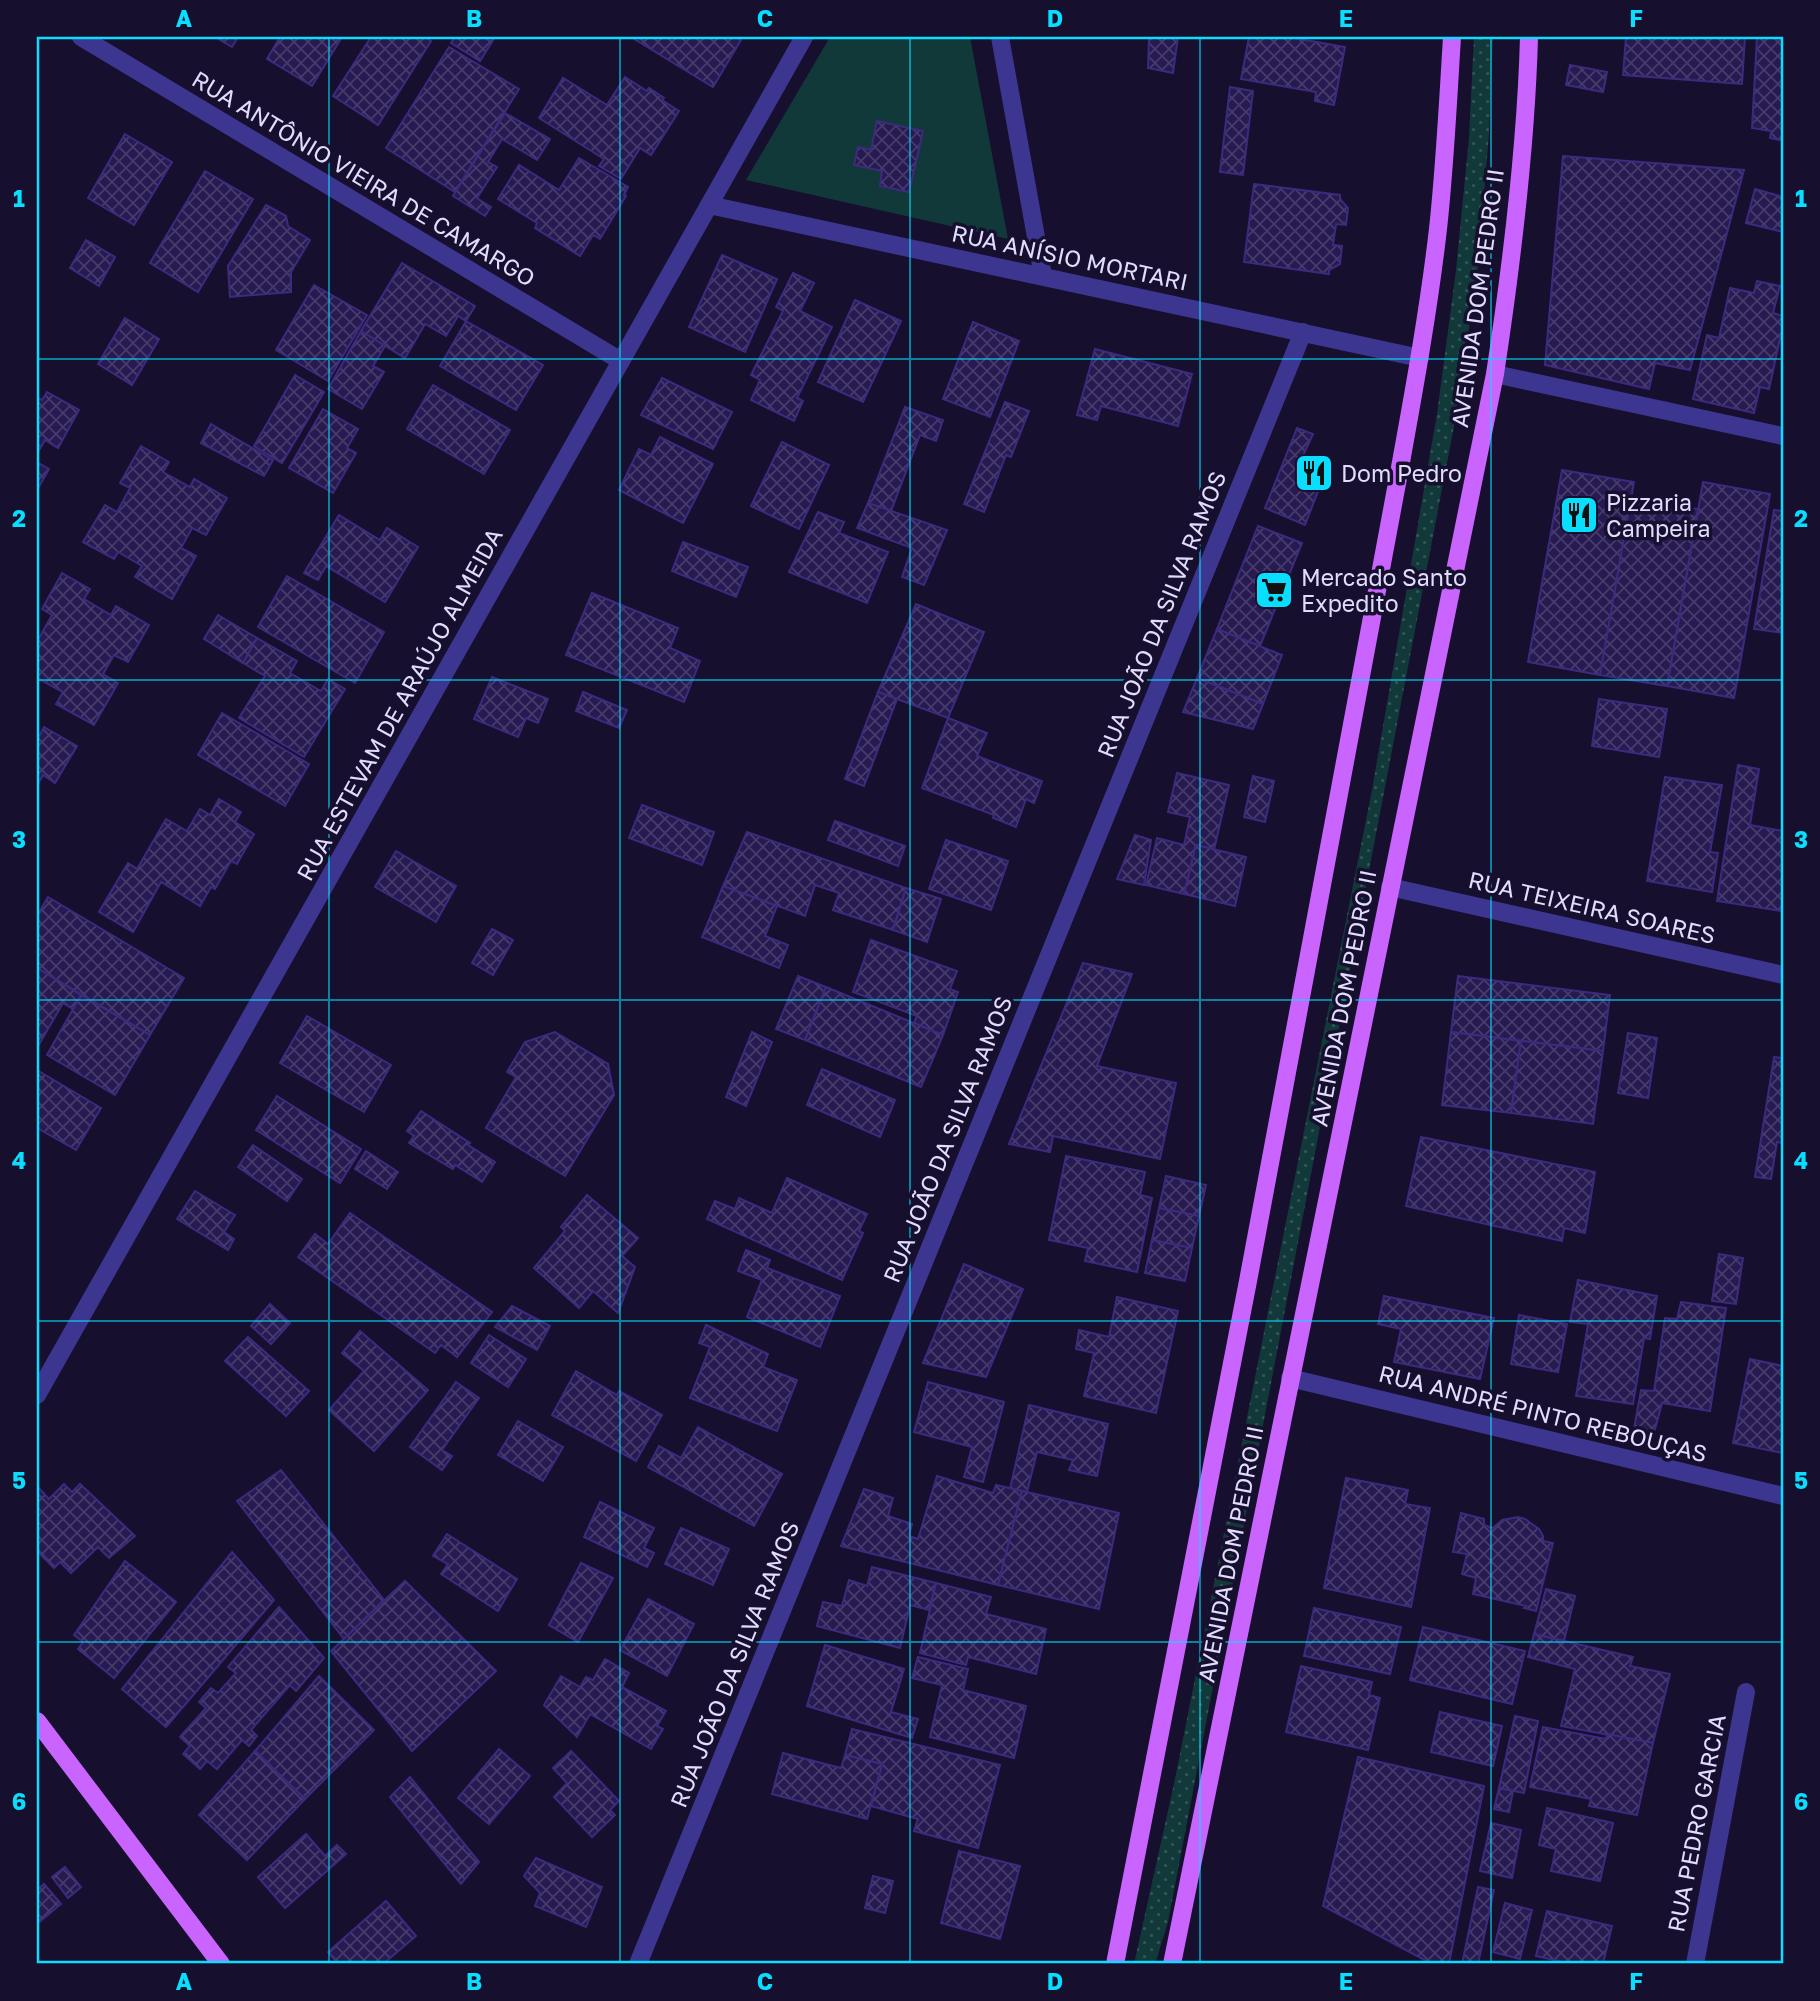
<svg xmlns="http://www.w3.org/2000/svg" width="1820" height="2001" font-family="'Golos Text',sans-serif">
<style>
.grass{fill:url(#grass-dots)}
.green{fill:#123939}
.building{fill:url(#building-cross-hatch);stroke:#3d2a7f;stroke-width:2}
.lines{fill:none;stroke-linecap:round;stroke-linejoin:round}
.minor{stroke:#3d3691;stroke-width:18}
.major{stroke:#ca64ff;stroke-width:18}
.grid{fill:none;stroke:#09deff;stroke-width:2;stroke-opacity:0.55}
.labels{text-anchor:middle;dominant-baseline:central;stroke-width:7;stroke-linejoin:round;paint-order:stroke}
.street-label{font-size:23px;fill:#e2ddff;stroke:#160f2e}
.poi-label{font-size:23px;fill:#e2ddff;stroke:#160f2e;text-anchor:start}
.neatline{fill:none;stroke:#09deff;stroke-width:2.5}
.grid-label{font-size:23px;text-anchor:middle;font-weight:bold;fill:#09deff}
</style>
<defs>
<pattern id="grass-dots" width="8" height="8" patternUnits="userSpaceOnUse" patternTransform="scale(1.75)"><rect width="8" height="8" fill="#123939"/><path d="M2 2h.1M6 6h.1" fill="none" stroke="#345557" stroke-width="1.8" stroke-linecap="round"/></pattern>
<pattern id="building-cross-hatch" width="8" height="8" patternUnits="userSpaceOnUse" patternTransform="scale(1.75)"><rect width="8" height="8" fill="#271a51"/><path d="M0 0l8 8M0 8l8-8" fill="none" stroke="#463b6b"/></pattern>
</defs>
<rect width="100%" height="100%" fill="#160f2e"/>
<polygon class="grass" points="1474,37 1493,37 1489,133 1478,269 1455,421 1168,1922 1155,1964 1134,1964 1175,1779 1372,790 1437,414 1456,270 1469,138"/>
<polygon class="green" points="830,37 970,37 1008,239 746,180"/>
<g class="building">
<polygon points="215,37 238,37 232,47"/>
<polygon points="280,37 342,37 312,86 267,59"/>
<polygon points="371,37 425,37 431,41 378,125 333,96"/>
<polygon points="455,37 495,37 480,61 451,43"/>
<polygon points="631,37 735,37 741,40 713,87"/>
<polygon points="1149,37 1178,37 1173,73 1148,68"/>
<polygon points="1249,37 1289,37 1345,47 1334,105 1315,101 1316,92 1241,79"/>
<polygon points="1626,37 1745,37 1742,84 1623,75"/>
<polygon points="1757,37 1783,37 1783,141 1770,138 1771,131 1752,128"/>
<polygon points="449,47 519,89 455,192 386,148"/>
<polygon points="1570,65 1607,72 1603,92 1566,85"/>
<polygon points="625,77 647,91 649,88 664,98 662,100 679,111 651,155 640,148 621,179 599,166 604,159 539,118 563,78 607,105"/>
<polygon points="1230,87 1253,91 1243,175 1220,172"/>
<polygon points="505,113 550,139 537,160 502,139 488,162 497,167 477,198 491,207 485,216 453,196"/>
<polygon points="877,121 923,131 909,192 880,186 882,171 854,165 858,147 871,150"/>
<polygon points="125,134 172,162 134,225 88,198"/>
<polygon points="1563,156 1744,170 1690,370 1655,363 1649,389 1545,365"/>
<polygon points="579,158 628,187 624,195 626,196 600,239 593,235 580,256 535,228 537,223 498,199 519,165 559,190"/>
<polygon points="205,171 253,199 198,292 150,263"/>
<polygon points="1254,184 1340,195 1340,199 1348,208 1346,225 1336,224 1333,245 1342,246 1340,264 1329,270 1329,274 1244,262"/>
<polygon points="1755,189 1783,197 1783,232 1746,223"/>
<polygon points="266,205 286,216 288,226 310,240 291,272 291,292 230,297 228,266"/>
<polygon points="86,240 115,257 99,286 70,268"/>
<polygon points="722,255 777,279 745,352 689,327"/>
<polygon points="402,263 475,306 466,321 458,316 446,336 425,324 405,358 361,331"/>
<polygon points="793,273 814,283 800,311 832,327 797,398 803,401 794,421 751,400 760,380 751,375 783,311 776,307"/>
<polygon points="1757,281 1780,286 1773,313 1783,316 1783,325 1769,389 1760,387 1754,413 1693,399 1707,335 1719,338 1730,288 1754,293"/>
<polygon points="314,285 367,315 328,381 276,350"/>
<polygon points="855,300 901,321 863,402 818,382"/>
<polygon points="125,318 159,339 132,385 98,364"/>
<polygon points="466,321 543,365 516,410 440,366"/>
<polygon points="973,322 1019,341 990,417 943,399"/>
<polygon points="361,331 385,346 373,366 384,372 362,409 328,389"/>
<polygon points="1095,349 1192,374 1178,426 1101,406 1097,420 1077,415"/>
<polygon points="295,375 324,392 282,463 254,446"/>
<polygon points="662,378 732,412 713,449 641,415"/>
<polygon points="433,385 510,430 484,474 407,429"/>
<polygon points="47,392 79,410 58,448 45,440 37,454 37,397 42,400"/>
<polygon points="1005,402 1029,411 1011,457 1006,455 984,512 964,504"/>
<polygon points="905,407 943,420 936,441 920,435 891,511 868,503"/>
<polygon points="323,409 358,429 347,448 356,453 333,493 289,468"/>
<polygon points="211,424 273,460 264,476 201,443"/>
<polygon points="1297,428 1313,434 1302,458 1327,468 1305,525 1265,508"/>
<polygon points="660,437 713,464 683,523 619,490 639,449 651,455"/>
<polygon points="782,442 829,465 799,529 751,506"/>
<polygon points="141,446 169,462 163,472 190,487 194,479 227,498 206,535 192,528 181,548 196,556 172,599 135,577 142,566 118,552 114,559 83,542 105,505 117,512 130,488 120,483"/>
<polygon points="37,462 49,469 37,490"/>
<polygon points="1562,470 1634,482 1600,675 1528,662"/>
<polygon points="1703,482 1770,494 1734,698 1667,686"/>
<polygon points="1631,498 1698,509 1667,686 1600,675"/>
<polygon points="868,503 947,530 924,585 902,577 912,548 857,528"/>
<polygon points="1774,510 1783,511 1783,633 1754,629"/>
<polygon points="818,512 844,522 839,533 888,552 867,603 789,572"/>
<polygon points="339,515 380,540 387,528 418,547 385,602 326,566 318,580 304,573"/>
<polygon points="1258,526 1302,543 1260,646 1217,629"/>
<polygon points="683,542 748,567 736,597 672,571"/>
<polygon points="62,573 90,589 84,599 111,615 116,606 149,625 128,662 114,655 103,674 118,683 94,725 56,704 63,692 39,679 37,683 37,637 39,638 52,615 42,609"/>
<polygon points="287,576 384,632 355,683 258,627"/>
<polygon points="592,593 678,628 670,648 700,661 684,702 566,655"/>
<polygon points="916,604 984,632 948,718 878,692"/>
<polygon points="218,615 257,638 243,663 204,639"/>
<polygon points="1217,629 1282,655 1263,704 1197,678"/>
<polygon points="257,638 297,661 290,673 321,691 328,679 345,689 304,757 239,718 265,676 243,663"/>
<polygon points="492,677 548,699 538,723 526,718 518,737 474,719"/>
<polygon points="1197,678 1263,704 1253,729 1183,712"/>
<polygon points="583,692 627,710 619,728 576,711"/>
<polygon points="878,692 897,699 864,786 845,779"/>
<polygon points="1599,699 1667,709 1659,757 1592,746"/>
<polygon points="222,713 309,764 285,806 198,755"/>
<polygon points="948,718 987,733 977,756 1042,781 1034,803 1026,799 1016,827 993,818 994,815 922,788"/>
<polygon points="44,727 77,746 55,783 43,775 37,786 37,733 40,735"/>
<polygon points="1738,765 1759,769 1750,825 1783,831 1782,911 1717,901"/>
<polygon points="1177,773 1229,785 1214,850 1196,845 1184,894 1146,885 1157,838 1184,845 1190,817 1168,812"/>
<polygon points="1253,776 1274,781 1265,822 1244,817"/>
<polygon points="1665,777 1722,785 1710,852 1718,853 1712,892 1647,881"/>
<polygon points="219,799 241,812 235,822 254,834 237,864 231,861 215,889 211,887 200,906 161,882 133,932 99,912 128,863 137,869 166,819 187,831 200,809 210,815"/>
<polygon points="642,805 714,832 702,865 629,838"/>
<polygon points="835,821 905,846 898,866 828,840"/>
<polygon points="747,832 906,888 893,930 833,910 839,893 815,885 805,916 723,886"/>
<polygon points="1135,835 1151,840 1144,885 1117,879"/>
<polygon points="946,840 1008,861 991,910 929,889"/>
<polygon points="1196,845 1246,857 1235,906 1184,894"/>
<polygon points="396,851 456,886 436,922 375,887"/>
<polygon points="723,886 777,906 765,936 788,945 779,968 702,937"/>
<polygon points="906,888 941,899 927,942 893,930"/>
<polygon points="48,897 184,978 150,1035 37,968 37,916"/>
<polygon points="492,929 513,940 493,975 472,963"/>
<polygon points="871,940 957,971 950,989 958,992 943,1035 914,1023 917,1016 853,992"/>
<polygon points="1083,963 1132,974 1097,1066 1176,1083 1160,1159 1053,1136 1050,1152 1009,1144"/>
<polygon points="37,968 81,995 73,1009 63,1003 37,1048"/>
<polygon points="798,976 826,987 805,1040 776,1029"/>
<polygon points="1458,976 1610,995 1603,1051 1451,1032"/>
<polygon points="826,987 943,1035 921,1087 805,1040"/>
<polygon points="81,995 150,1035 115,1095 47,1055"/>
<polygon points="307,1016 391,1065 364,1112 280,1063"/>
<polygon points="555,1032 608,1064 614,1095 565,1176 486,1128 516,1077 507,1072 525,1042"/>
<polygon points="752,1032 772,1042 746,1106 726,1097"/>
<polygon points="1451,1032 1521,1041 1511,1113 1442,1105"/>
<polygon points="1628,1033 1657,1038 1648,1098 1618,1093"/>
<polygon points="1521,1041 1603,1051 1593,1124 1511,1113"/>
<polygon points="1774,1057 1783,1058 1783,1143 1777,1142 1771,1179 1755,1177"/>
<polygon points="822,1069 895,1100 880,1137 807,1105"/>
<polygon points="37,1070 101,1108 76,1150 37,1128"/>
<polygon points="277,1096 361,1149 340,1183 256,1130"/>
<polygon points="421,1111 470,1143 468,1145 495,1162 482,1182 455,1165 453,1169 409,1143 414,1136 407,1131"/>
<polygon points="1421,1137 1595,1172 1585,1233 1564,1228 1562,1241 1406,1206"/>
<polygon points="253,1145 302,1179 287,1201 238,1167"/>
<polygon points="366,1151 398,1172 387,1189 355,1169"/>
<polygon points="1066,1156 1145,1172 1140,1195 1152,1198 1137,1272 1085,1261 1088,1248 1049,1240"/>
<polygon points="1166,1176 1206,1185 1199,1216 1159,1208"/>
<polygon points="787,1178 867,1214 859,1231 863,1233 842,1280 707,1219 715,1201 735,1209 739,1198 772,1213"/>
<polygon points="195,1191 235,1215 224,1232 234,1239 228,1250 177,1219"/>
<polygon points="587,1195 638,1238 622,1256 635,1267 618,1313 593,1291 579,1308 534,1268 565,1231 561,1227"/>
<polygon points="1159,1208 1199,1216 1192,1248 1152,1240"/>
<polygon points="350,1213 492,1312 457,1357 441,1345 435,1353 298,1257 315,1234 328,1244"/>
<polygon points="1152,1240 1192,1248 1185,1281 1145,1273"/>
<polygon points="746,1250 770,1260 767,1268 840,1296 820,1347 747,1317 762,1280 738,1271"/>
<polygon points="1719,1254 1743,1258 1736,1304 1712,1301"/>
<polygon points="964,1264 1023,1289 986,1377 923,1363"/>
<polygon points="1578,1280 1657,1296 1650,1339 1644,1338 1633,1404 1576,1396 1588,1324 1570,1322"/>
<polygon points="1384,1296 1494,1318 1480,1379 1394,1362 1401,1329 1378,1324"/>
<polygon points="1117,1297 1178,1311 1156,1413 1084,1396 1094,1353 1076,1349 1079,1330 1109,1337"/>
<polygon points="1681,1302 1726,1308 1710,1411 1662,1403 1654,1433 1634,1429 1641,1390 1654,1391 1665,1318 1677,1319"/>
<polygon points="270,1304 290,1323 271,1344 251,1326"/>
<polygon points="512,1306 550,1326 537,1350 495,1327"/>
<polygon points="1519,1315 1567,1324 1558,1372 1511,1364"/>
<polygon points="706,1325 768,1354 763,1367 797,1380 777,1431 690,1398 710,1347 699,1343"/>
<polygon points="360,1331 428,1390 374,1451 329,1410 364,1371 342,1353"/>
<polygon points="489,1335 526,1359 508,1387 471,1363"/>
<polygon points="248,1337 309,1391 286,1416 225,1361"/>
<polygon points="1750,1359 1783,1366 1783,1453 1733,1443"/>
<polygon points="576,1371 617,1395 619,1391 662,1415 636,1461 552,1415"/>
<polygon points="456,1382 479,1398 442,1450 452,1456 442,1470 410,1447"/>
<polygon points="928,1382 1004,1402 983,1482 964,1477 972,1447 914,1432"/>
<polygon points="1029,1405 1108,1424 1097,1476 1069,1470 1073,1460 1037,1452 1027,1492 1010,1489"/>
<polygon points="518,1421 563,1447 543,1481 498,1455"/>
<polygon points="698,1427 782,1474 754,1526 648,1467 659,1446 681,1458"/>
<polygon points="281,1470 384,1600 344,1639 237,1501"/>
<polygon points="937,1476 993,1493 996,1485 1022,1491 998,1585 841,1546 864,1489 893,1498 888,1516 912,1524 909,1536 918,1539"/>
<polygon points="1346,1478 1408,1490 1405,1504 1430,1508 1411,1607 1324,1588"/>
<polygon points="64,1484 72,1492 80,1484 135,1536 109,1558 98,1547 71,1573 60,1562 54,1568 37,1551 37,1486 49,1499"/>
<polygon points="1022,1491 1119,1513 1099,1609 998,1585"/>
<polygon points="600,1502 654,1528 644,1548 654,1553 647,1567 584,1537"/>
<polygon points="1461,1513 1484,1519 1484,1525 1493,1528 1502,1520 1518,1517 1525,1519 1539,1529 1543,1536 1543,1541 1553,1543 1536,1611 1524,1608 1526,1606 1473,1594 1476,1578 1462,1574 1467,1554 1453,1552"/>
<polygon points="681,1528 729,1549 713,1585 665,1564"/>
<polygon points="447,1534 517,1579 498,1611 441,1574 448,1564 433,1556"/>
<polygon points="232,1552 274,1600 166,1727 122,1689"/>
<polygon points="125,1561 176,1602 114,1678 78,1649 83,1642 74,1635"/>
<polygon points="581,1563 613,1578 578,1642 549,1625"/>
<polygon points="872,1567 936,1583 929,1610 910,1605 900,1648 817,1626 823,1602 842,1606 849,1580 867,1586"/>
<polygon points="405,1581 496,1671 412,1751 331,1651"/>
<polygon points="936,1583 991,1597 986,1614 1046,1629 1036,1674 968,1657 966,1665 920,1653"/>
<polygon points="1546,1589 1575,1596 1564,1641 1534,1634"/>
<polygon points="648,1599 694,1624 667,1676 620,1650"/>
<polygon points="279,1607 324,1658 296,1691 290,1685 251,1730 257,1736 249,1746 242,1740 217,1769 207,1761 200,1769 183,1754 190,1746 180,1737 206,1708 199,1702 211,1688 218,1693 236,1673 228,1667"/>
<polygon points="1314,1608 1401,1627 1390,1674 1304,1656"/>
<polygon points="1423,1627 1525,1651 1512,1704 1410,1680"/>
<polygon points="1534,1634 1633,1657 1630,1666 1670,1674 1653,1743 1561,1726 1575,1669 1528,1657"/>
<polygon points="825,1645 904,1669 891,1712 918,1719 912,1738 807,1706"/>
<polygon points="918,1657 968,1669 963,1690 1026,1706 1014,1758 930,1737 942,1685 912,1678"/>
<polygon points="605,1659 629,1673 622,1687 666,1711 657,1726 663,1729 651,1749 590,1714 577,1737 544,1705 561,1676 580,1687 586,1677 593,1680"/>
<polygon points="1301,1666 1372,1682 1369,1695 1380,1698 1368,1750 1286,1732"/>
<polygon points="319,1676 374,1730 305,1799 255,1751"/>
<polygon points="1440,1712 1502,1726 1493,1766 1431,1752"/>
<polygon points="1515,1716 1538,1721 1524,1793 1499,1788"/>
<polygon points="1543,1727 1606,1739 1607,1734 1653,1743 1637,1815 1589,1806 1591,1799 1530,1787"/>
<polygon points="852,1729 1000,1765 978,1848 914,1831 918,1819 871,1806 882,1764 845,1755"/>
<polygon points="499,1749 530,1776 489,1824 458,1798"/>
<polygon points="255,1751 305,1799 247,1860 199,1815"/>
<polygon points="571,1751 619,1801 610,1810 615,1815 592,1837 554,1797 567,1783 553,1768"/>
<polygon points="783,1753 841,1768 845,1755 882,1764 867,1819 772,1794"/>
<polygon points="1358,1757 1484,1786 1449,1964 1432,1964 1323,1906"/>
<polygon points="410,1777 479,1862 461,1884 390,1797"/>
<polygon points="1499,1788 1513,1791 1509,1812 1494,1809"/>
<polygon points="1547,1808 1613,1823 1600,1881 1551,1871 1556,1849 1539,1845"/>
<polygon points="1491,1823 1521,1830 1512,1878 1480,1871"/>
<polygon points="306,1834 325,1856 337,1845 346,1854 285,1908 258,1877"/>
<polygon points="959,1851 1020,1866 1000,1939 941,1923"/>
<polygon points="536,1858 602,1887 586,1927 535,1906 540,1893 524,1876"/>
<polygon points="65,1867 81,1887 68,1898 52,1877"/>
<polygon points="873,1876 893,1881 885,1913 865,1908"/>
<polygon points="44,1884 61,1904 37,1924 37,1890"/>
<polygon points="1478,1887 1494,1890 1478,1964 1462,1964"/>
<polygon points="386,1901 416,1936 383,1964 338,1964 328,1952"/>
<polygon points="1505,1903 1532,1910 1520,1959 1493,1952"/>
<polygon points="1547,1911 1612,1926 1603,1964 1572,1964 1536,1956"/>
</g>
<g class="lines">
<g class="minor">
<polyline points="81,37 621,361"/>
<polyline points="1000,37 1043,276"/>
<polyline points="709,205 1420,358"/>
<polyline points="1495,374 1783,436"/>
<polyline points="1390,887 1783,975"/>
<polyline points="1290,1378 1783,1496"/>
<polyline points="37,1395 804,37"/>
<polyline points="638,1964 1303,332"/>
<polyline points="1695,1964 1746,1692"/>
</g>
<g class="major">
<polyline points="37,1721 221,1964"/>
<path d="M1115,1964L1248,1281L1401,462C1415,385 1429,307 1438,229C1445,165 1448,101 1452,37"/>
<path d="M1172,1964L1495,374C1512,262 1526,149 1529,37"/>
</g>
</g>
<path class="grid" d="M329,37V1964M620,37V1964M910,37V1964M1200,37V1964M1491,37V1964M37,359H1783M37,680H1783M37,1000H1783M37,1321H1783M37,1642H1783"/>
<defs>
<symbol id="restaurant-square" viewBox="-11 -11 22 22"><rect x="-9" y="-9" width="18" height="18" rx="4" fill="#09deff" stroke="#160f2e"/><path d="M-5-6h1v4h1v-4h1v4h1v-4h1v5L-1.5 .5V6h-2V.5L-5-1ZM5-6V6H3V1.5H1.5Q1.5-4 5-6Z" fill="#111"/></symbol>
<symbol id="supermarket-square" viewBox="-11 -11 22 22"><rect x="-9" y="-9" width="18" height="18" rx="4" fill="#09deff" stroke="#160f2e"/><path d="M-6-5.5h2.5l.6 2H6L4.5 2H-2.5L-4.4-4H-6ZM-1.5 3.2a1.3 1.3 0 1 0 .1 0ZM3 3.2a1.3 1.3 0 1 0 .1 0Z" fill="#111"/></symbol>
</defs>
<g fill-rule="evenodd">
<use href="#restaurant-square" x="1292" y="451" width="44" height="44"/>
<use href="#restaurant-square" x="1557" y="493" width="44" height="44"/>
<use href="#supermarket-square" x="1252" y="568" width="44" height="44"/>
</g>
<g class="labels">
<g class="street-label">
<text transform="translate(364 178) rotate(31)">RUA ANTÔNIO VIEIRA DE CAMARGO</text>
<text transform="translate(1070 257) rotate(12)">RUA ANÍSIO MORTARI</text>
<text transform="translate(1477 298) rotate(-82)">AVENIDA DOM PEDRO II</text>
<text transform="translate(1161 614) rotate(-68)">RUA JOÃO DA SILVA RAMOS</text>
<text transform="translate(399 704) rotate(-61)">RUA ESTEVAM DE ARAÚJO ALMEIDA</text>
<text transform="translate(1592 907) rotate(13)">RUA TEIXEIRA SOARES</text>
<text transform="translate(1343 998) rotate(-79)">AVENIDA DOM PEDRO II</text>
<text transform="translate(947 1139) rotate(-68)">RUA JOÃO DA SILVA RAMOS</text>
<text transform="translate(1543 1413) rotate(14)">RUA ANDRÉ PINTO REBOUÇAS</text>
<text transform="translate(1230 1554) rotate(-79)">AVENIDA DOM PEDRO II</text>
<text transform="translate(734 1664) rotate(-68)">RUA JOÃO DA SILVA RAMOS</text>
<text transform="translate(1696 1823) rotate(-79)">RUA PEDRO GARCIA</text>
</g>
<g class="poi-label">
<text x="1341" y="473">Dom Pedro</text>
<text x="1606" y="502">Pizzaria<tspan x="1606" dy="26">Campeira</tspan></text>
<text x="1301" y="577">Mercado Santo<tspan x="1301" dy="26">Expedito</tspan></text>
</g>
</g>
<rect width="1820" height="2001" fill="none" stroke="#160f2e" stroke-width="77"/>
<rect x="38" y="38" width="1744" height="1924" class="neatline"/>
<g class="grid-label">
<text x="184" y="27">A</text>
<text x="474" y="27">B</text>
<text x="765" y="27">C</text>
<text x="1055" y="27">D</text>
<text x="1346" y="27">E</text>
<text x="1636" y="27">F</text>
<text x="19" y="207">1</text>
<text x="1801" y="207">1</text>
<text x="19" y="527">2</text>
<text x="1801" y="527">2</text>
<text x="19" y="848">3</text>
<text x="1801" y="848">3</text>
<text x="19" y="1169">4</text>
<text x="1801" y="1169">4</text>
<text x="19" y="1489">5</text>
<text x="1801" y="1489">5</text>
<text x="19" y="1810">6</text>
<text x="1801" y="1810">6</text>
<text x="184" y="1990">A</text>
<text x="474" y="1990">B</text>
<text x="765" y="1990">C</text>
<text x="1055" y="1990">D</text>
<text x="1346" y="1990">E</text>
<text x="1636" y="1990">F</text>
</g>
</svg>
